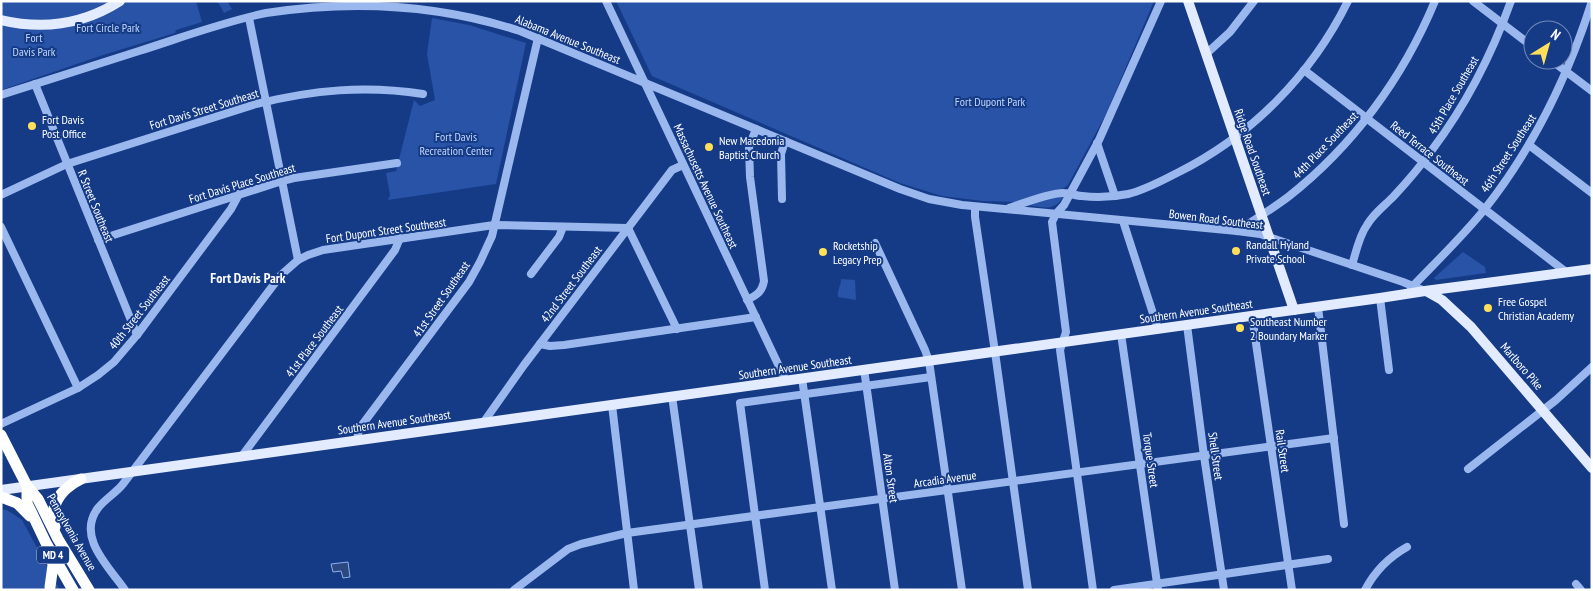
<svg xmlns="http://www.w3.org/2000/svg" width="1593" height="591" font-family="'PT Sans Narrow',sans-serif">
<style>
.green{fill:#2853a6}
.water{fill:#2c4881;stroke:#8db1f1}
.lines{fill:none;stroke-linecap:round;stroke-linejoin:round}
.minor{stroke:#9bb8ee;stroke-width:8}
.major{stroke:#e2ebff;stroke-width:10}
.highway{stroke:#fff;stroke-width:11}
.poi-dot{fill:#ffe058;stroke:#153b87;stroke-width:2}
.labels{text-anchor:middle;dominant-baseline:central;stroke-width:4;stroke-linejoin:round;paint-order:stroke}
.shield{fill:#153b87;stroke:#b9c4db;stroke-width:1}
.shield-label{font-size:11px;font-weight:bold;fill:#fff}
.park-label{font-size:12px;fill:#c1d5fa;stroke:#153b87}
.street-label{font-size:12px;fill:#fff;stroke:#153b87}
.poi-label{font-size:12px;fill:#fff;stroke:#153b87;text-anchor:start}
.neighbourhood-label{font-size:14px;font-weight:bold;fill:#fff;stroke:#153b87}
</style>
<rect width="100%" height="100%" fill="#153b87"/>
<g class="green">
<polygon points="1,1 196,1 202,22 176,30 175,33 100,56 1,90"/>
<polygon points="216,1 227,1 232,9 224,13 219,4"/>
<polygon points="616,1 1154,1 1106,114 1068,185 1062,189 1046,192 1017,202 983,201 942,196 900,183 652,76"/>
<polygon points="432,18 469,25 526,43 496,184 388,200 390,195 386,173 396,171 414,100 420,106 435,100 427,54"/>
<path d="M1062,195L1063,197C1055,211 1044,208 1029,205L1030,204Z"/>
<polygon points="1463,252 1485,267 1486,273 1436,280 1434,278"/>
<path d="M841,279L855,280L856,300L838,297C837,290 841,286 841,279Z"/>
<polygon points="1,509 7,510 22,520 60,590 1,590"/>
</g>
<polygon class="water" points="348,562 350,577 343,578 341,571 333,572 331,564"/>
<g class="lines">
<g class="minor">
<polyline points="606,1 786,381"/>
<polyline points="1473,1 1533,47"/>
<polyline points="249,18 298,260"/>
<polyline points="1206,54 1230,32 1254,1"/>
<polyline points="1551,60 1592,91"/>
<polyline points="1304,70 1566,272"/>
<polyline points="35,84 137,335"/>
<path d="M1,95C47,80 93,66 139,51C180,38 223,22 266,13C352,0 437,4 520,31L900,189L929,199L962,205L1237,231L1260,234L1403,282L1425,291"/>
<polyline points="1097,143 1115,196"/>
<polyline points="1529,145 1592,193"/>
<path d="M1,195L67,164L256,104C313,90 365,85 423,94"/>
<polyline points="782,199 781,154 785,141"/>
<polyline points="975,207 975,217 995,352 1028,590"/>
<path d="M1009,208C1021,204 1052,192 1064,193C1070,193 1076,196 1082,196C1097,198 1113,197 1128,194C1145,190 1161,181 1177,173C1251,136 1311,76 1348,1"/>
<polyline points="1123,221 1158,329"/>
<polyline points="1,227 78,388"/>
<path d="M1237,231C1254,220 1272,209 1288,197C1353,146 1403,78 1435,1"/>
<polyline points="98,240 282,181 294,178 397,163"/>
<polyline points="875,243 925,350 929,361 962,590"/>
<path d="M1352,265C1356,252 1359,236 1367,225C1373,214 1384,206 1393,197C1407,182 1420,167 1432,150C1466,105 1492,54 1511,1"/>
<polyline points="531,274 559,237 563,227"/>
<path d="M1411,288C1436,262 1461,238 1484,210C1533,148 1568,77 1592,1"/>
<polyline points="1380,298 1389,370"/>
<path d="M747,300C757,295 762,292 764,281L750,177L749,147L756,129"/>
<polyline points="1318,307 1344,524"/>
<polyline points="1252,316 1292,590"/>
<polyline points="1187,325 1204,456 1224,590"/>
<polyline points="1121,334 1158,590"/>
<polyline points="540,344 550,346 564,345 756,317"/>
<polyline points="864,369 895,590"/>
<polyline points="802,378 832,590"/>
<polyline points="672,396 699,590"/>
<polyline points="612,405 634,590"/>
<polyline points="483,423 524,365 672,170 683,165"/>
<polyline points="1,424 78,388 98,375 114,362 137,335 231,209 239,194"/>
<polyline points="357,440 359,429 469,282 480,262 492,236 538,38"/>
<polyline points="242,456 395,250 400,238"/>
<polyline points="1468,469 1556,400 1592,367"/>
<polyline points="1576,584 1581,590"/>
<path d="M125,590C109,567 76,537 98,508C105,499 116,493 123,484L281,275L298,260L308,255L323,250L494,225L628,228L677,329"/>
<polyline points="514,590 568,549 581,544 627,533 1334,438"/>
<polyline points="765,590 740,403 931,377"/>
<polyline points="1093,590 1060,350 1066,332 1052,222 1056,214 1064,205 1099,140 1161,1"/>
<polyline points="1114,590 1328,559"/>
<path d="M1365,590C1375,571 1389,557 1407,547"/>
</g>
<g class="major">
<polyline points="1188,1 1294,310"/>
<path d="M1,20C43,30 84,24 120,1"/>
<polyline points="1426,291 1442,300 1471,327 1592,468"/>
<polyline points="1,490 1380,298 1425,291 1592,269"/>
</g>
<g class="highway">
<polyline points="1,435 27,486 38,499 58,539 89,590"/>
<polyline points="27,486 27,503 46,543 73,590"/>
<polyline points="1,497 17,503 30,516"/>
<path d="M55,527C49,504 61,489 81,479"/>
<polyline points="50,587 53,565 51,557"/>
</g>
</g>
<g class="poi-dot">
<circle cx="32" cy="126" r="5"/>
<circle cx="709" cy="147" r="5"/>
<circle cx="1236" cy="251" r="5"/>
<circle cx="823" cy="252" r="5"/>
<circle cx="1488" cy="308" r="5"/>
<circle cx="1240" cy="328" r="5"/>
</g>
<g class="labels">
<rect class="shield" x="37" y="546.5" width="32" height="17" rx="4"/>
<g class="shield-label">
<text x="53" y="555">MD 4</text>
</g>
<g class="park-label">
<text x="108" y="27">Fort Circle Park</text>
<text x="34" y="37">Fort<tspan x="34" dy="14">Davis Park</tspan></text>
<text x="990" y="101">Fort Dupont Park</text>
<text x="456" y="136">Fort Davis<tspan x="456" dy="14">Recreation Center</tspan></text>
</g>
<g class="street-label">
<text transform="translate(568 39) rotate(22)">Alabama Avenue Southeast</text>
<text transform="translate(1453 95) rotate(-60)">45th Place Southeast</text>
<text transform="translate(204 109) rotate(-17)">Fort Davis Street Southeast</text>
<text transform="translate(1325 145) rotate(-46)">44th Place Southeast</text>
<text transform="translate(1253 152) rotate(71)">Ridge Road Southeast</text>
<text transform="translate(1430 153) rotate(38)">Reed Terrace Southeast</text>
<text transform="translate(1508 153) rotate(-57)">46th Street Southeast</text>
<text transform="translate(242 183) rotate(-17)">Fort Davis Place Southeast</text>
<text transform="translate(706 186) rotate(65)">Massachusetts Avenue Southeast</text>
<text transform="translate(96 206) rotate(68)">R Street Southeast</text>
<text transform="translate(1216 219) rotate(7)">Bowen Road Southeast</text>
<text transform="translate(386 230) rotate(-8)">Fort Dupont Street Southeast</text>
<text transform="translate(571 284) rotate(-53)">42nd Street Southeast</text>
<text transform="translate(441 299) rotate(-55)">41st Street Southeast</text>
<text transform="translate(1196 311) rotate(-8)">Southern Avenue Southeast</text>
<text transform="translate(139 312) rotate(-52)">40th Street Southeast</text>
<text transform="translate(314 341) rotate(-53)">41st Place Southeast</text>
<text transform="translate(1522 366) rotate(49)">Marlboro Pike</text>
<text transform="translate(795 367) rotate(-8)">Southern Avenue Southeast</text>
<text transform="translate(394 422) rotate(-8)">Southern Avenue Southeast</text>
<text transform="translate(1283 451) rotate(82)">Rail Street</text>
<text transform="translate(1216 456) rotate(82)">Shell Street</text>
<text transform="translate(1151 460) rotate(82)">Torque Street</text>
<text transform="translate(891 478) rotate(82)">Alton Street</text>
<text transform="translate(945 479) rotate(-8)">Arcadia Avenue</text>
<text transform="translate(72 532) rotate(60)">Pennsylvania Avenue</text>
</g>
<g class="poi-label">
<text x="42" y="119">Fort Davis<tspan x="42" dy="14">Post Office</tspan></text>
<text x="719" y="140">New Macedonia<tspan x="719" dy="14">Baptist Church</tspan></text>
<text x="1246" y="244">Randall Hyland<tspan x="1246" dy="14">Private School</tspan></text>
<text x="833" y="245">Rocketship<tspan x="833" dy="14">Legacy Prep</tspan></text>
<text x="1498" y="301">Free Gospel<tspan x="1498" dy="14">Christian Academy</tspan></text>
<text x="1250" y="321">Southeast Number<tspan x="1250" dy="14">2 Boundary Marker</tspan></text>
</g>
<g class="neighbourhood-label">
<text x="248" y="278">Fort Davis Park</text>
</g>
</g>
<rect width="1593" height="591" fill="none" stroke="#ffffff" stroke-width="5"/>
<g transform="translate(1548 45) rotate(37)"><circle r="24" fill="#153b87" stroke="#7389b7"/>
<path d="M0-4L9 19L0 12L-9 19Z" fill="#ffe058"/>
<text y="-8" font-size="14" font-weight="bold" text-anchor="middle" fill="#ffffff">N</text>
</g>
</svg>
